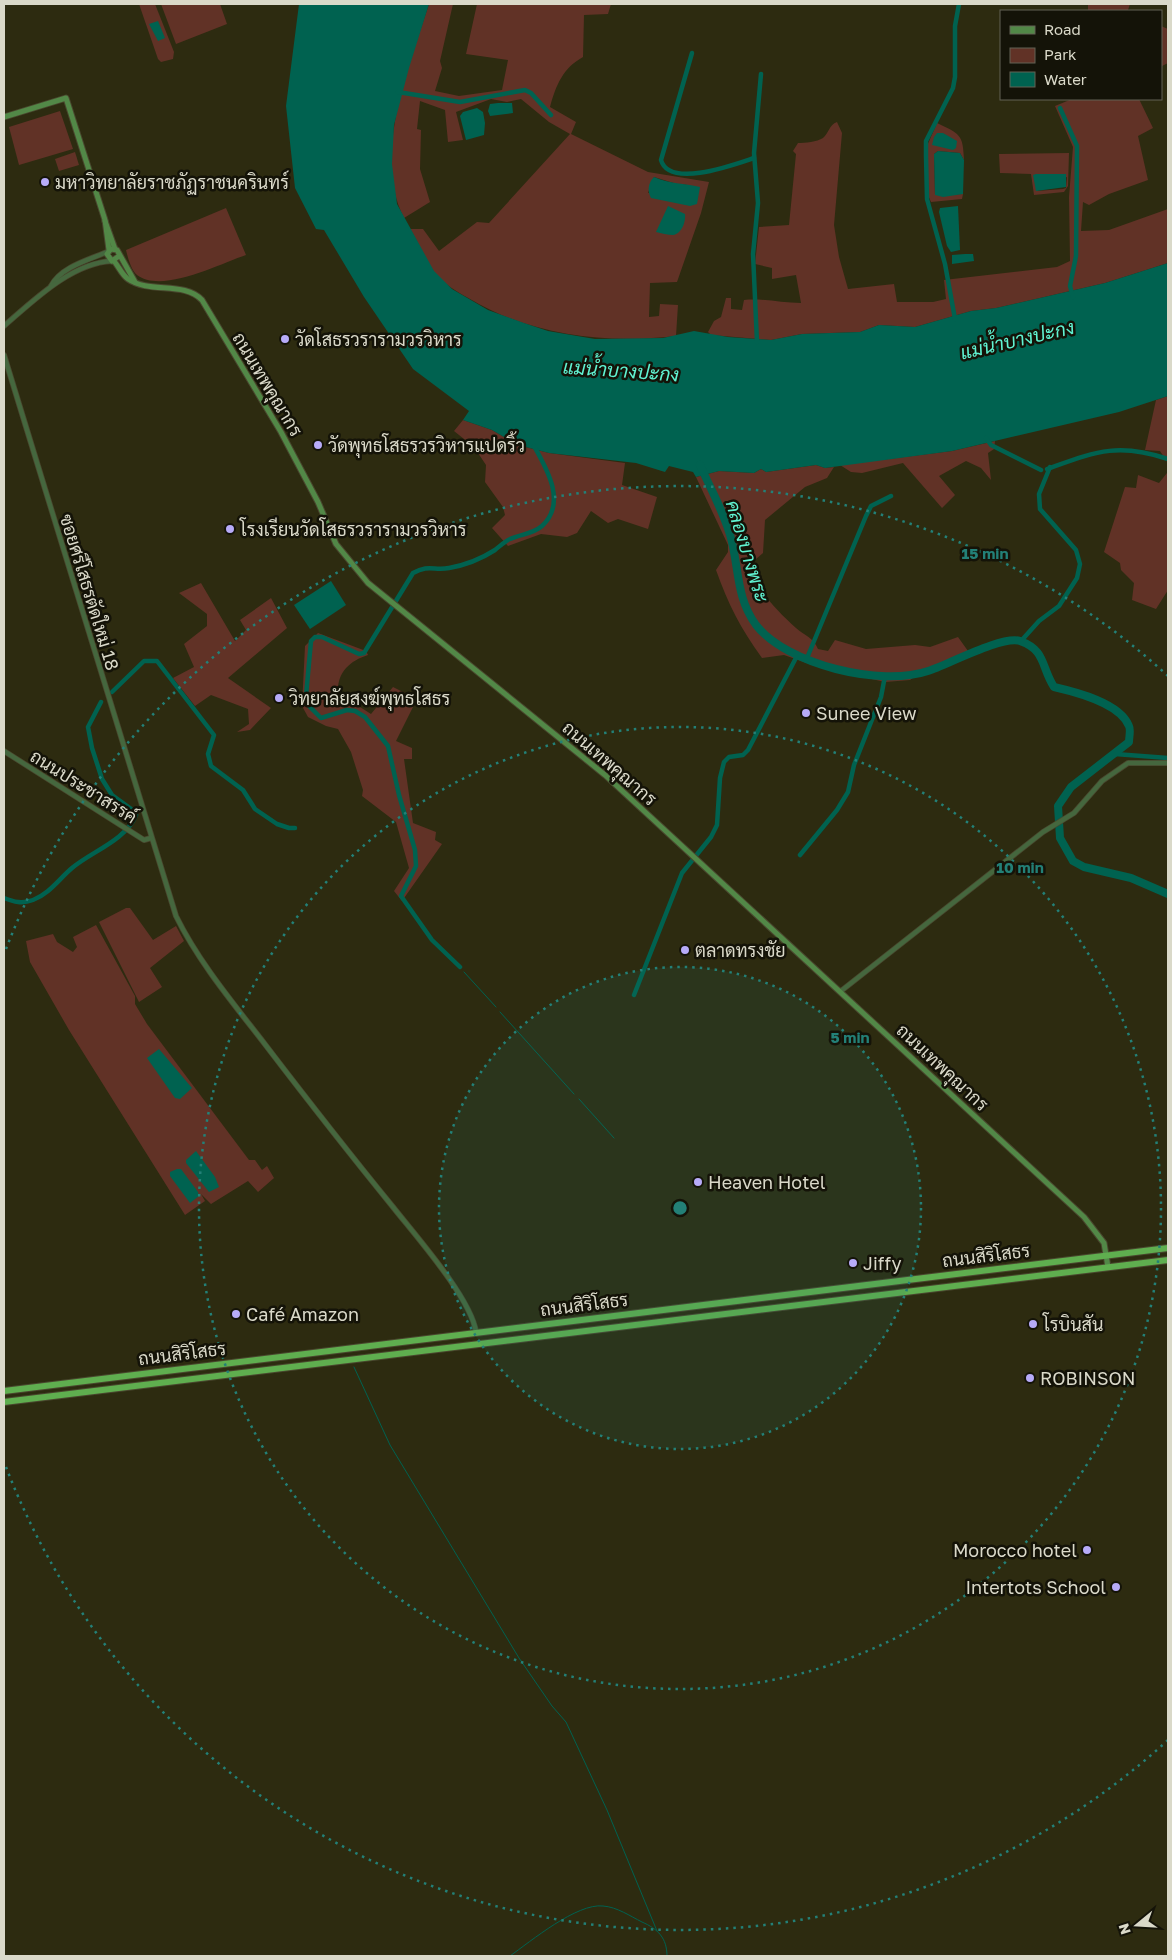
<svg xmlns="http://www.w3.org/2000/svg" width="1172" height="1960" font-family="'Golos Text',Sarabun,sans-serif">
<style>
.green{fill:#613226;fill-rule:evenodd}
.water{fill:#006250}
.lines{fill:none;stroke-linecap:round;stroke-linejoin:round}
.stream{stroke:#006250;stroke-width:1}
.canal{stroke:#006250;stroke-width:4.5}
.river{stroke:#006250;stroke-width:8}
.tertiary-casing{stroke:#49472e;stroke-width:6}
.secondary-casing{stroke:#49472e;stroke-width:7}
.trunk-casing{stroke:#49472e;stroke-width:8}
.tertiary{stroke:#45673e;stroke-width:4.5}
.secondary{stroke:#528847;stroke-width:5}
.trunk{stroke:#5fae4f;stroke-width:6}
.ring{fill:none;stroke:#238077;stroke-width:2.5;stroke-dasharray:2.5 5}
.poi-dot{fill:#b7abf8;stroke:#141308;stroke-width:2}
.labels{text-anchor:middle;dominant-baseline:central;stroke-width:5;stroke-linejoin:round;paint-order:stroke}
.poi-label{font-size:18px;fill:#dad9c9;stroke:#141308;text-anchor:start}
.street-label{font-size:18px;fill:#dad9c9;stroke:#141308}
.water-label{font-size:19px;font-style:italic;fill:#60f3d2;stroke:#141308}
.centre{fill:#238077;stroke:#141308;stroke-width:2.5}
.ring-label{font-size:15px;text-anchor:middle;font-weight:bold;fill:#238077;stroke:#141308;stroke-width:5;stroke-linejoin:round;paint-order:stroke}
</style>
<rect width="100%" height="100%" fill="#2d2b10"/>
<g class="green">
<polygon points="139,4 155,4 174,52 173,59 161,62 158,59"/>
<polygon points="161,4 220,4 227,24 176,44"/>
<path d="M429,4H453L440,61L442,68L435,91L459,96L502,90L508,60L466,54L477,4H611L608,14L584,15L583,57C563,68 556,85 550,107L576,122L571,134L648,172L709,182L701,213L677,282L650,283L649,317L659,316L660,304L678,305L676,336C606,344 532,336 470,299C457,292 444,284 434,272C425,259 418,242 410,229H423L439,251L477,222L489,223L570,134L549,122L521,99L507,102L491,99L456,112L463,140L448,142L445,110L420,101L417,129L421,130L420,169L430,202L404,218C372,156 409,66 429,4ZM654,177L680,185L687,184L648,193Z"/>
<polygon points="1088,4 1130,4 1128,10 1131,11 1088,11"/>
<polygon points="1161,26 1168,29 1168,63 1162,66"/>
<path d="M1072,99H1139L1153,128L1138,136L1148,180L1109,194L1089,205L1083,202L1081,231L1109,230L1168,209V263L1105,283L996,308L971,311L915,327L879,325L860,332L802,334L771,340L711,335L708,332L714,321L721,317L726,298H731V309L742,310L744,300C763,298 781,303 801,303L796,275L772,279V268L755,264L759,227L789,225L796,154L793,151L798,143C805,143 817,142 823,138C829,133 829,125 837,122L842,133L834,225L839,257L848,289L894,284L897,302H933L946,299L944,280L1057,267L1070,261L1069,197L1073,147L1055,106Z"/>
<polygon points="60,111 73,149 19,165 9,127"/>
<path d="M937,123C960,134 963,134 964,160L960,153L938,151L934,154L935,195L963,194L962,199L931,202L928,195L927,146Z"/>
<polygon points="75,152 79,165 59,171 55,159"/>
<path d="M1069,153L1068,186L1064,192L1034,195L1031,174L1000,173L999,154ZM1067,177L1066,188L1063,189L1036,191Z"/>
<path d="M226,208L246,255C219,264 162,294 137,275C131,270 128,258 126,250Z"/>
<polygon points="1168,396 1168,590 1156,609 1132,600 1134,583 1121,570 1120,563 1104,552 1125,487 1136,488 1138,475 1159,483 1167,473 1168,463 1160,451 1145,450 1156,400"/>
<polygon points="463,420 492,430 518,445 549,453 625,463 622,485 657,497 648,529 618,519 608,523 591,511 577,533 567,537 541,534 508,546 492,528 505,515 503,507 485,482 486,465 474,447 454,431"/>
<polygon points="995,441 994,449 988,453 991,480 981,468 966,461 939,476 955,495 942,508 903,463 862,473 851,472 840,465 952,451"/>
<path d="M816,465L825,468L834,467L827,478L805,487L765,520L763,553L749,565C757,590 776,610 796,628C805,636 813,637 818,649L828,651L835,640L866,649L915,645L930,647L958,637L968,651L924,670L910,680L885,682L818,667L784,655L762,658C741,629 728,604 716,570L728,552V545L696,477L719,471L754,473L761,469L766,472Z"/>
<polygon points="201,583 235,641 246,630 240,620 271,598 287,628 228,678 271,708 250,730 237,732 249,724 248,709 211,695 195,706 173,678 194,667 184,644 207,626 207,614 179,593"/>
<path d="M318,633L366,651L368,655C349,661 337,673 338,693L371,714L393,687L417,699L396,741L412,748V759H404L413,823L436,832L435,840L442,844L402,901L394,891L409,868L396,822L362,796L363,790L351,752L338,729L326,726L308,717L302,706L305,646Z"/>
<polygon points="126,908 130,908 153,940 176,926 184,941 150,968 162,987 139,1002 99,922"/>
<polygon points="96,925 135,996 135,1004 147,1024 249,1160 255,1160 262,1170 267,1166 274,1178 258,1192 248,1181 211,1204 201,1194 205,1201 185,1215 69,1030 30,962 26,941 53,934 57,942 73,952 77,947 73,937"/>
</g>
<g class="water">
<polygon points="299,4 429,4 409,68 394,125 392,164 397,204 434,271 452,289 488,310 524,323 548,331 595,339 663,338 694,331 728,337 771,340 802,334 860,332 879,325 915,327 971,311 996,308 1105,283 1168,263 1168,396 1119,412 952,451 825,468 816,465 766,472 761,469 754,473 719,471 696,477 693,472 669,466 665,472 636,463 549,453 518,445 492,430 463,420 469,411 413,369 364,297 324,230 316,229 295,188 286,106"/>
<polygon points="158,21 165,38 158,41 149,24"/>
<polygon points="498,103 512,103 513,113 490,116 488,111 490,104"/>
<polygon points="477,108 483,112 485,123 484,135 466,140 460,116 463,112"/>
<polygon points="937,133 943,133 957,141 956,148 953,150 932,145 934,137"/>
<polygon points="938,151 960,153 964,160 963,194 943,197 935,195 934,154"/>
<polygon points="1036,174 1066,174 1066,187 1036,191 1033,175"/>
<path d="M654,177C670,184 684,183 700,187L697,204L690,206L651,198C647,191 648,183 654,177Z"/>
<path d="M668,206L685,214C686,221 682,234 673,235C668,235 661,233 656,232Z"/>
<polygon points="958,206 960,250 951,252 947,246 939,212 940,208"/>
<polygon points="965,254 973,254 974,261 952,264 952,255"/>
<polygon points="331,581 346,605 310,629 294,605"/>
<polygon points="159,1049 192,1088 180,1099 175,1098 147,1058"/>
<polygon points="196,1151 215,1177 219,1187 209,1192 186,1163 186,1160"/>
<polygon points="177,1169 181,1169 198,1192 199,1196 190,1203 170,1176 170,1172"/>
</g>
<g class="lines">
<g class="stream">
<polyline points="464,972 496,1007"/>
<polyline points="500,1012 574,1094"/>
<polyline points="579,1099 614,1138"/>
<polyline points="354,1367 390,1445 519,1658 552,1706 566,1722 607,1810 657,1931"/>
<path d="M510,1956C531,1941 577,1903 603,1906C617,1907 630,1916 642,1922C658,1929 667,1938 667,1956"/>
</g>
<g class="canal">
<path d="M692,53L661,160C669,189 736,164 754,158"/>
<polyline points="398,92 460,102 525,90 531,93 551,115"/>
<polyline points="1060,108 1077,146 1076,256 1070,286 1073,297"/>
<polyline points="955,319 945,264 927,199 926,156 926,141 953,88 955,77 955,26 959,4"/>
<polyline points="757,342 753,254 758,203 754,153 761,74"/>
<polyline points="986,438 991,445 1041,470"/>
<path d="M1047,469C1095,452 1117,442 1168,459"/>
<polyline points="1021,641 1039,621 1059,606 1077,578 1080,564 1076,550 1040,509 1039,494 1050,467"/>
<polyline points="807,658 866,516 871,506 891,496"/>
<polyline points="112,692 144,661 157,661 214,735 208,754 211,766 243,790 255,809 277,824 289,828 295,828"/>
<polyline points="1115,754 1168,758"/>
<polyline points="800,855 837,810 848,792 854,765 881,697 885,676"/>
<path d="M4,898C14,902 22,904 33,900C49,894 59,879 72,868C92,851 125,841 136,815L134,811L112,795L102,779L92,748L88,727L101,702"/>
<path d="M460,967L432,940L401,896L416,866L415,850L399,795L388,746L365,717L355,711L347,710L321,718L307,704L306,696L311,641L315,637H322L359,654L364,653L413,573C429,564 434,571 449,568C466,565 481,559 495,550C500,546 505,541 510,539C521,534 533,534 542,526C567,503 547,469 534,446"/>
<polyline points="634,995 682,873 711,837 717,825 720,778 724,762 729,757 743,755 748,750 798,654"/>
</g>
<path class="river" d="M700,465C711,490 726,516 732,542C739,572 737,599 756,625C787,665 881,687 928,671C947,665 1003,635 1020,641C1046,650 1041,667 1054,687C1076,692 1120,703 1129,726C1131,730 1129,737 1129,742L1071,787L1058,806L1060,838L1073,861L1084,867L1131,878L1168,894"/>
<defs>
<g id="tertiary">
<path d="M51,286C61,267 88,260 107,252"/>
<path d="M4,326C33,301 71,263 112,261"/>
<path d="M4,355L176,916C198,961 233,1003 264,1043C306,1098 349,1153 393,1207C415,1235 471,1298 476,1332"/>
<polyline points="4,751 144,840 151,838"/>
<polyline points="841,991 1043,832 1074,813 1102,781 1128,763 1168,763"/>
</g>
<g id="secondary">
<polyline points="4,117 66,98 105,220 109,250"/>
<polyline points="105,221 115,249"/>
<polyline points="119,256 112,261 107,254 111,249 117,250 135,282"/>
<path d="M114,261C119,267 122,275 128,279C150,294 184,281 202,300L281,432L318,502L336,544L368,583L605,775L1084,1217L1104,1243L1108,1267"/>
</g>
<g id="trunk">
<polyline points="4,1391 1168,1248"/>
<polyline points="4,1402 1168,1260"/>
</g>
</defs>
<use href="#tertiary" class="tertiary-casing"/>
<use href="#secondary" class="secondary-casing"/>
<use href="#trunk" class="trunk-casing"/>
<use href="#tertiary" class="tertiary"/>
<use href="#secondary" class="secondary"/>
<use href="#trunk" class="trunk"/>
</g>
<circle cx="680" cy="1208" r="241" fill="#238077" fill-opacity=".12"/>
<g class="ring">
<circle cx="680" cy="1208" r="241"/>
<circle cx="680" cy="1208" r="481"/>
<path d="M1168 1740A722 722 0 0 1 6 1467M6 949A722 722 0 0 1 1168 676"/>
</g>
<g class="poi-dot">
<circle cx="45" cy="182" r="5"/>
<circle cx="285" cy="339" r="5"/>
<circle cx="318" cy="445" r="5"/>
<circle cx="230" cy="529" r="5"/>
<circle cx="279" cy="698" r="5"/>
<circle cx="806" cy="713" r="5"/>
<circle cx="685" cy="950" r="5"/>
<circle cx="698" cy="1182" r="5"/>
<circle cx="853" cy="1263" r="5"/>
<circle cx="236" cy="1314" r="5"/>
<circle cx="1033" cy="1324" r="5"/>
<circle cx="1030" cy="1378" r="5"/>
<circle cx="1087" cy="1550" r="5"/>
<circle cx="1116" cy="1587" r="5"/>
</g>
<g class="labels">
<g class="poi-label">
<text x="55" y="182">มหาวิทยาลัยราชภัฏราชนครินทร์</text>
<text x="295" y="339">วัดโสธรวรารามวรวิหาร</text>
<text x="328" y="445">วัดพุทธโสธรวรวิหารแปดริ้ว</text>
<text x="240" y="529">โรงเรียนวัดโสธรวรารามวรวิหาร</text>
<text x="289" y="698">วิทยาลัยสงฆ์พุทธโสธร</text>
<text x="816" y="713">Sunee View</text>
<text x="695" y="950">ตลาดทรงชัย</text>
<text x="708" y="1182">Heaven Hotel</text>
<text x="863" y="1263">Jiffy</text>
<text x="246" y="1314">Café Amazon</text>
<text x="1043" y="1324">โรบินสัน</text>
<text x="1040" y="1378">ROBINSON</text>
<text x="1077" y="1550" text-anchor="end">Morocco hotel</text>
<text x="1106" y="1587" text-anchor="end">Intertots School</text>
</g>
<g class="street-label">
<text transform="translate(268 384) rotate(59)">ถนนเทพคุณากร</text>
<text transform="translate(90 592) rotate(73)">ซอยศรีโสธรตัดใหม่ 18</text>
<text transform="translate(610 763) rotate(41)">ถนนเทพคุณากร</text>
<text transform="translate(84 786) rotate(32)">ถนนประชาสรรค์</text>
<text transform="translate(943 1067) rotate(43)">ถนนเทพคุณากร</text>
<text transform="translate(986 1255) rotate(-7)">ถนนสิริโสธร</text>
<text transform="translate(584 1304) rotate(-7)">ถนนสิริโสธร</text>
<text transform="translate(182 1353) rotate(-7)">ถนนสิริโสธร</text>
</g>
<g class="water-label">
<text transform="translate(1017 339) rotate(-13)">แม่น้ำบางปะกง</text>
<text transform="translate(621 370) rotate(4)">แม่น้ำบางปะกง</text>
<text transform="translate(748 551) rotate(73)">คลองบางพระ</text>
</g>
</g>
<circle cx="680" cy="1208" r="8" class="centre"/>
<g class="ring-label">
<text x="985" y="559">15 min</text>
<text x="1020" y="873">10 min</text>
<text x="850" y="1043">5 min</text>
</g>
<rect width="1172" height="1960" fill="none" stroke="#dad9c9" stroke-width="10"/>
<rect x="1000" y="10" width="162" height="90" fill="#141308" stroke="#636255"/>
<rect x="1010" y="26" width="25" height="8" fill="#528847" stroke="#636255"/>
<text x="1044" y="35" font-size="15" fill="#dad9c9">Road</text>
<rect x="1010" y="48" width="25" height="15" fill="#613226" stroke="#636255"/>
<text x="1044" y="60" font-size="15" fill="#dad9c9">Park</text>
<rect x="1010" y="72" width="25" height="15" fill="#006250" stroke="#636255"/>
<text x="1044" y="85" font-size="15" fill="#dad9c9">Water</text>
<g transform="translate(1137 1925) rotate(252)" stroke="#141308" stroke-width="4" paint-order="stroke">
<path d="M0-4L9 19L0 12L-9 19Z" fill="#dad9c9"/>
<text y="-8" font-size="14" font-weight="bold" text-anchor="middle" fill="#dad9c9">N</text>
</g>
</svg>
